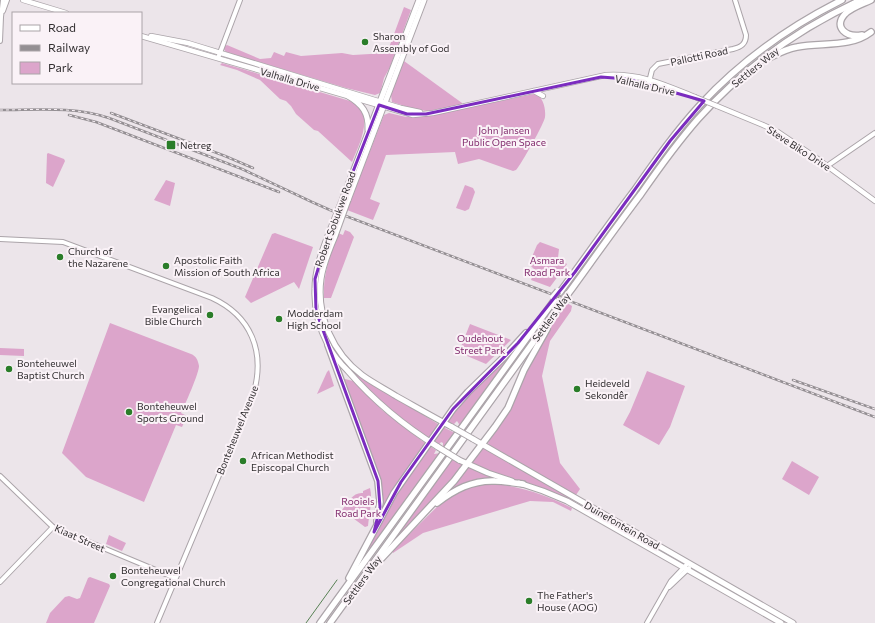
<svg xmlns="http://www.w3.org/2000/svg" width="875" height="623" font-family="Commissioner,sans-serif">
<style>
.green{fill:#dca5cb}
.lines{fill:none;stroke-linecap:round;stroke-linejoin:round}
.stream{stroke:#588155;stroke-width:1}
.tertiary-casing{stroke:#aba4a9;stroke-width:6}
.secondary-casing{stroke:#aba4a9;stroke-width:6}
.primary-casing{stroke:#aba4a9;stroke-width:7}
.motorway-casing{stroke:#aba4a9;stroke-width:8}
.tertiary{stroke:#fff;stroke-width:4}
.secondary{stroke:#fff;stroke-width:4.5}
.primary{stroke:#fff;stroke-width:5}
.motorway{stroke:#fff;stroke-width:5.5}
.rail-casing{stroke:#948f93;stroke-width:2.5}
.rail{stroke:#faf2f7;stroke-width:1;stroke-dasharray:3;stroke-linecap:butt}
.secondary-bridge-casing{stroke:#aba4a9;stroke-width:6;stroke-linecap:butt}
.primary-bridge-casing{stroke:#aba4a9;stroke-width:7;stroke-linecap:butt}
.motorway-bridge-casing{stroke:#aba4a9;stroke-width:8;stroke-linecap:butt}
.secondary-bridge{stroke:#fff;stroke-width:4.5}
.primary-bridge{stroke:#fff;stroke-width:5}
.motorway-bridge{stroke:#fff;stroke-width:5.5}
.marked{fill:none;stroke:#7b2cbf;stroke-width:3;stroke-linejoin:round}
.poi-dot{fill:#2a7d29;stroke:#faf2f7;stroke-width:1.5}
.labels{text-anchor:middle;dominant-baseline:central;stroke-width:4;stroke-linejoin:round;paint-order:stroke}
.poi-label{font-size:10px;fill:#322f31;stroke:#faf2f7;text-anchor:start}
.street-label{font-size:10px;fill:#322f31;stroke:#faf2f7}
.park-label{font-size:10px;fill:#832e6f;stroke:#faf2f7}
</style>
<rect width="100%" height="100%" fill="#ece5ea"/>
<g class="green">
<polygon points="404,7 411,10 390,67 384,78 381,90 380,93 375,95 346,88 226,52 223,48 225,46 227,45 260,59 271,58 274,52 284,56 286,52 301,56 342,53 353,55 387,53"/>
<polygon points="404,61 462,103 462,105 427,111 414,109 392,102 391,95"/>
<path d="M222,63L350,101C376,112 360,143 352,162L318,131L314,130L296,114L291,106L286,101L280,99L260,80L237,70L220,65Z"/>
<path d="M534,94C543,95 546,109 545,117C545,122 521,165 516,170L513,171L479,159L458,164L455,152L386,155L370,199L380,203L373,220L347,210L384,115L389,113L406,117H421Z"/>
<polygon points="48,153 64,159 65,161 53,187 46,183 47,154"/>
<polygon points="166,180 175,183 170,206 154,200"/>
<polygon points="465,185 473,188 475,192 469,209 465,211 456,208"/>
<path d="M345,230L350,232L354,237L331,298H324C323,274 330,255 338,233L343,235Z"/>
<polygon points="275,233 313,247 299,289 294,282 251,303 245,297 272,234"/>
<polygon points="540,242 559,249 558,258 567,264 550,287 531,280 535,270 529,264 537,245"/>
<polygon points="567,303 572,306 571,311 550,341 542,376 560,463 580,489 576,495 489,445 488,443 548,330"/>
<path d="M110,323L191,354C196,356 198,360 199,366C199,373 185,405 181,413L187,416L182,427L176,425L144,502L86,477L62,453Z"/>
<polygon points="470,324 511,340 486,364 460,353 460,349"/>
<path d="M333,344L340,354L381,389L438,424L429,439C392,413 355,384 331,345Z"/>
<polygon points="0,348 24,349 24,356 0,355"/>
<polygon points="508,356 509,357 458,428 459,424 457,421 453,425 447,421 467,396"/>
<polygon points="329,370 334,386 317,394 327,372"/>
<polygon points="647,371 685,386 670,427 659,445 623,425 630,412"/>
<polygon points="345,379 353,381 382,410 425,443 404,473 385,505 382,504 382,495 344,379"/>
<polygon points="443,427 455,433 443,449 443,443 441,442 438,446 434,440"/>
<polygon points="430,446 436,450 434,454 441,453 371,549 368,547 396,493"/>
<polygon points="485,448 573,500 572,502 531,485 497,475 472,464 472,462 481,449"/>
<polygon points="452,459 461,464 462,467 448,484 396,539 394,538"/>
<polygon points="792,461 819,477 809,495 782,479"/>
<polygon points="468,467 493,478 446,494"/>
<path d="M486,483C517,485 545,494 572,508L571,511L553,502L530,501L423,533L393,553L392,551L444,500L467,487Z"/>
<path d="M370,488C373,500 369,514 368,526L365,527L342,510C348,502 353,492 363,493V491Z"/>
<polygon points="109,535 126,543 122,551 106,544"/>
<polygon points="90,577 109,584 110,586 94,623 46,623 50,613 65,597 69,596 77,599 80,598 88,578"/>
</g>
<g class="lines">
<polyline class="stream" points="306,623 337,580"/>
<defs>
<g id="tertiary">
<polyline points="3,11 7,0"/>
<polyline points="0,41 1,17 3,0"/>
<polyline points="218,58 240,0"/>
<path d="M649,82L652,70L658,64L733,49C741,47 746,44 746,35L735,0"/>
<polyline points="827,166 875,133"/>
<path d="M0,239L63,242L212,298C251,316 265,351 254,392L157,623"/>
<polyline points="0,476 53,527 175,578"/>
<polyline points="0,582 53,527"/>
<polyline points="669,587 689,568"/>
<polyline points="647,623 671,581 688,563"/>
</g>
<g id="secondary">
<polyline points="23,0 66,13"/>
<path d="M141,36L413,115L433,113L606,75C641,73 665,85 695,97"/>
<polyline points="151,36 188,43 401,108 420,112"/>
<polyline points="619,77 673,91"/>
<polyline points="534,91 543,96"/>
<polyline points="717,106 763,125 778,132 815,157 875,201"/>
</g>
<g id="primary">
<path d="M348,96C362,104 369,113 368,130"/>
<polyline points="343,198 419,0"/>
<polyline points="348,200 424,0"/>
<path d="M329,233C322,252 315,269 315,289C314,308 319,327 328,345C333,355 340,363 348,371C374,401 404,426 438,447"/>
<path d="M335,236C329,250 323,264 321,279C316,316 333,353 362,375C373,383 385,389 396,396C414,406 433,417 452,427"/>
<polyline points="473,439 793,623"/>
<polyline points="459,460 488,473 512,481"/>
<polyline points="519,483 543,491 567,501 781,623"/>
</g>
<g id="motorway">
<path d="M862,35C846,38 833,27 845,14C852,7 863,4 871,0"/>
<path d="M765,60C775,55 785,49 797,47C822,42 850,48 871,32"/>
<path d="M560,292C585,258 609,224 634,191C655,161 676,131 701,104C741,61 790,26 842,0"/>
<path d="M568,294C592,261 616,227 641,194C659,168 677,143 698,119C743,69 799,28 861,0"/>
<polyline points="328,345 378,481 380,502 377,521"/>
<path d="M437,503C454,490 472,480 495,481C504,481 513,483 523,484"/>
<polyline points="380,560 454,481 495,427 508,408 524,370 547,329"/>
<polyline points="349,578 394,493 453,409 468,392 505,356 526,333"/>
<polyline points="320,623 556,298"/>
<polyline points="330,623 563,301"/>
</g>
</defs>
<use href="#tertiary" class="tertiary-casing"/>
<use href="#secondary" class="secondary-casing"/>
<use href="#primary" class="primary-casing"/>
<use href="#motorway" class="motorway-casing"/>
<use href="#tertiary" class="tertiary"/>
<use href="#secondary" class="secondary"/>
<use href="#primary" class="primary"/>
<use href="#motorway" class="motorway"/>
<defs>
<g id="rail">
<path d="M0,110C36,110 74,106 109,118L242,169L312,202L330,210L875,417"/>
<polyline points="111,113 225,156 253,168"/>
<polyline points="69,115 96,122 279,192"/>
<polyline points="793,380 875,409"/>
</g>
</defs>
<use href="#rail" class="rail-casing"/>
<use href="#rail" class="rail"/>
<defs>
<polyline id="secondary-bridge" points="695,97 717,106"/>
<g id="primary-bridge">
<polyline points="329,233 343,198"/>
<polyline points="335,236 348,200"/>
<polyline points="452,427 473,439"/>
<polyline points="438,447 459,460"/>
</g>
<g id="motorway-bridge">
<polyline points="553,297 558,291"/>
<polyline points="563,301 568,294"/>
</g>
</defs>
<use href="#secondary-bridge" class="secondary-bridge-casing"/>
<use href="#primary-bridge" class="primary-bridge-casing"/>
<use href="#motorway-bridge" class="motorway-bridge-casing"/>
<use href="#secondary-bridge" class="secondary-bridge"/>
<use href="#primary-bridge" class="primary-bridge"/>
<use href="#motorway-bridge" class="motorway-bridge"/>
</g>
<path class="marked" d="M601,77L627,79L704,101L670,141L575,272L518,343L453,409L401,482L374,532L380,507L378,481L316,311L315,279L329,233L379,105L407,114H426Z"/>
<g class="poi-dot">
<circle cx="365" cy="42" r="4"/>
<rect x="166" y="140" width="10" height="10" rx="2"/>
<circle cx="60" cy="257" r="4"/>
<circle cx="166" cy="266" r="4"/>
<circle cx="210" cy="315" r="4"/>
<circle cx="279" cy="319" r="4"/>
<circle cx="9" cy="369" r="4"/>
<circle cx="577" cy="389" r="4"/>
<circle cx="129" cy="412" r="4"/>
<circle cx="243" cy="461" r="4"/>
<circle cx="113" cy="576" r="4"/>
<circle cx="529" cy="601" r="4"/>
</g>
<g class="labels">
<g class="poi-label">
<text x="373" y="36">Sharon<tspan x="373" dy="12">Assembly of God</tspan></text>
<text x="180" y="145">Netreg</text>
<text x="68" y="251">Church of<tspan x="68" dy="12">the Nazarene</tspan></text>
<text x="174" y="260">Apostolic Faith<tspan x="174" dy="12">Mission of South Africa</tspan></text>
<text x="202" y="309" text-anchor="end">Evangelical<tspan x="202" dy="12">Bible Church</tspan></text>
<text x="287" y="313">Modderdam<tspan x="287" dy="12">High School</tspan></text>
<text x="17" y="363">Bonteheuwel<tspan x="17" dy="12">Baptist Church</tspan></text>
<text x="585" y="383">Heideveld<tspan x="585" dy="12">Sekondêr</tspan></text>
<text x="137" y="406">Bonteheuwel<tspan x="137" dy="12">Sports Ground</tspan></text>
<text x="251" y="455">African Methodist<tspan x="251" dy="12">Episcopal Church</tspan></text>
<text x="121" y="570">Bonteheuwel<tspan x="121" dy="12">Congregational Church</tspan></text>
<text x="537" y="595">The Father's<tspan x="537" dy="12">House (AOG)</tspan></text>
</g>
<g class="street-label">
<text transform="translate(699 56) rotate(-12)">Pallotti Road</text>
<text transform="translate(755 67) rotate(-39)">Settlers Way</text>
<text transform="translate(290 79) rotate(16)">Valhalla Drive</text>
<text transform="translate(645 85) rotate(13)">Valhalla Drive</text>
<text transform="translate(799 148) rotate(33)">Steve Biko Drive</text>
<text transform="translate(335 219) rotate(-70)">Robert Sobukwe Road</text>
<text transform="translate(551 317) rotate(-54)">Settlers Way</text>
<text transform="translate(237 430) rotate(-68)">Bonteheuwel Avenue</text>
<text transform="translate(622 525) rotate(30)">Duinefontein Road</text>
<text transform="translate(80 538) rotate(24)">Kiaat Street</text>
<text transform="translate(362 580) rotate(-54)">Settlers Way</text>
</g>
<g class="park-label">
<text x="504" y="130">John Jansen<tspan x="504" dy="12">Public Open Space</tspan></text>
<text x="547" y="260">Asmara<tspan x="547" dy="12">Road Park</tspan></text>
<text x="480" y="338">Oudehout<tspan x="480" dy="12">Street Park</tspan></text>
<text x="358" y="501">Rooiels<tspan x="358" dy="12">Road Park</tspan></text>
</g>
</g>
<rect x="12" y="12" width="130" height="72" fill="#faf2f7" stroke="#aaa4a8"/>
<rect x="20" y="25" width="20" height="6" fill="#ffffff" stroke="#aaa4a8"/>
<text x="48" y="32" font-size="12" fill="#322f31">Road</text>
<rect x="20" y="45" width="20" height="6" fill="#948f93" stroke="#aaa4a8"/>
<text x="48" y="52" font-size="12" fill="#322f31">Railway</text>
<rect x="20" y="62" width="20" height="12" fill="#dca5cb" stroke="#aaa4a8"/>
<text x="48" y="72" font-size="12" fill="#322f31">Park</text>
</svg>
